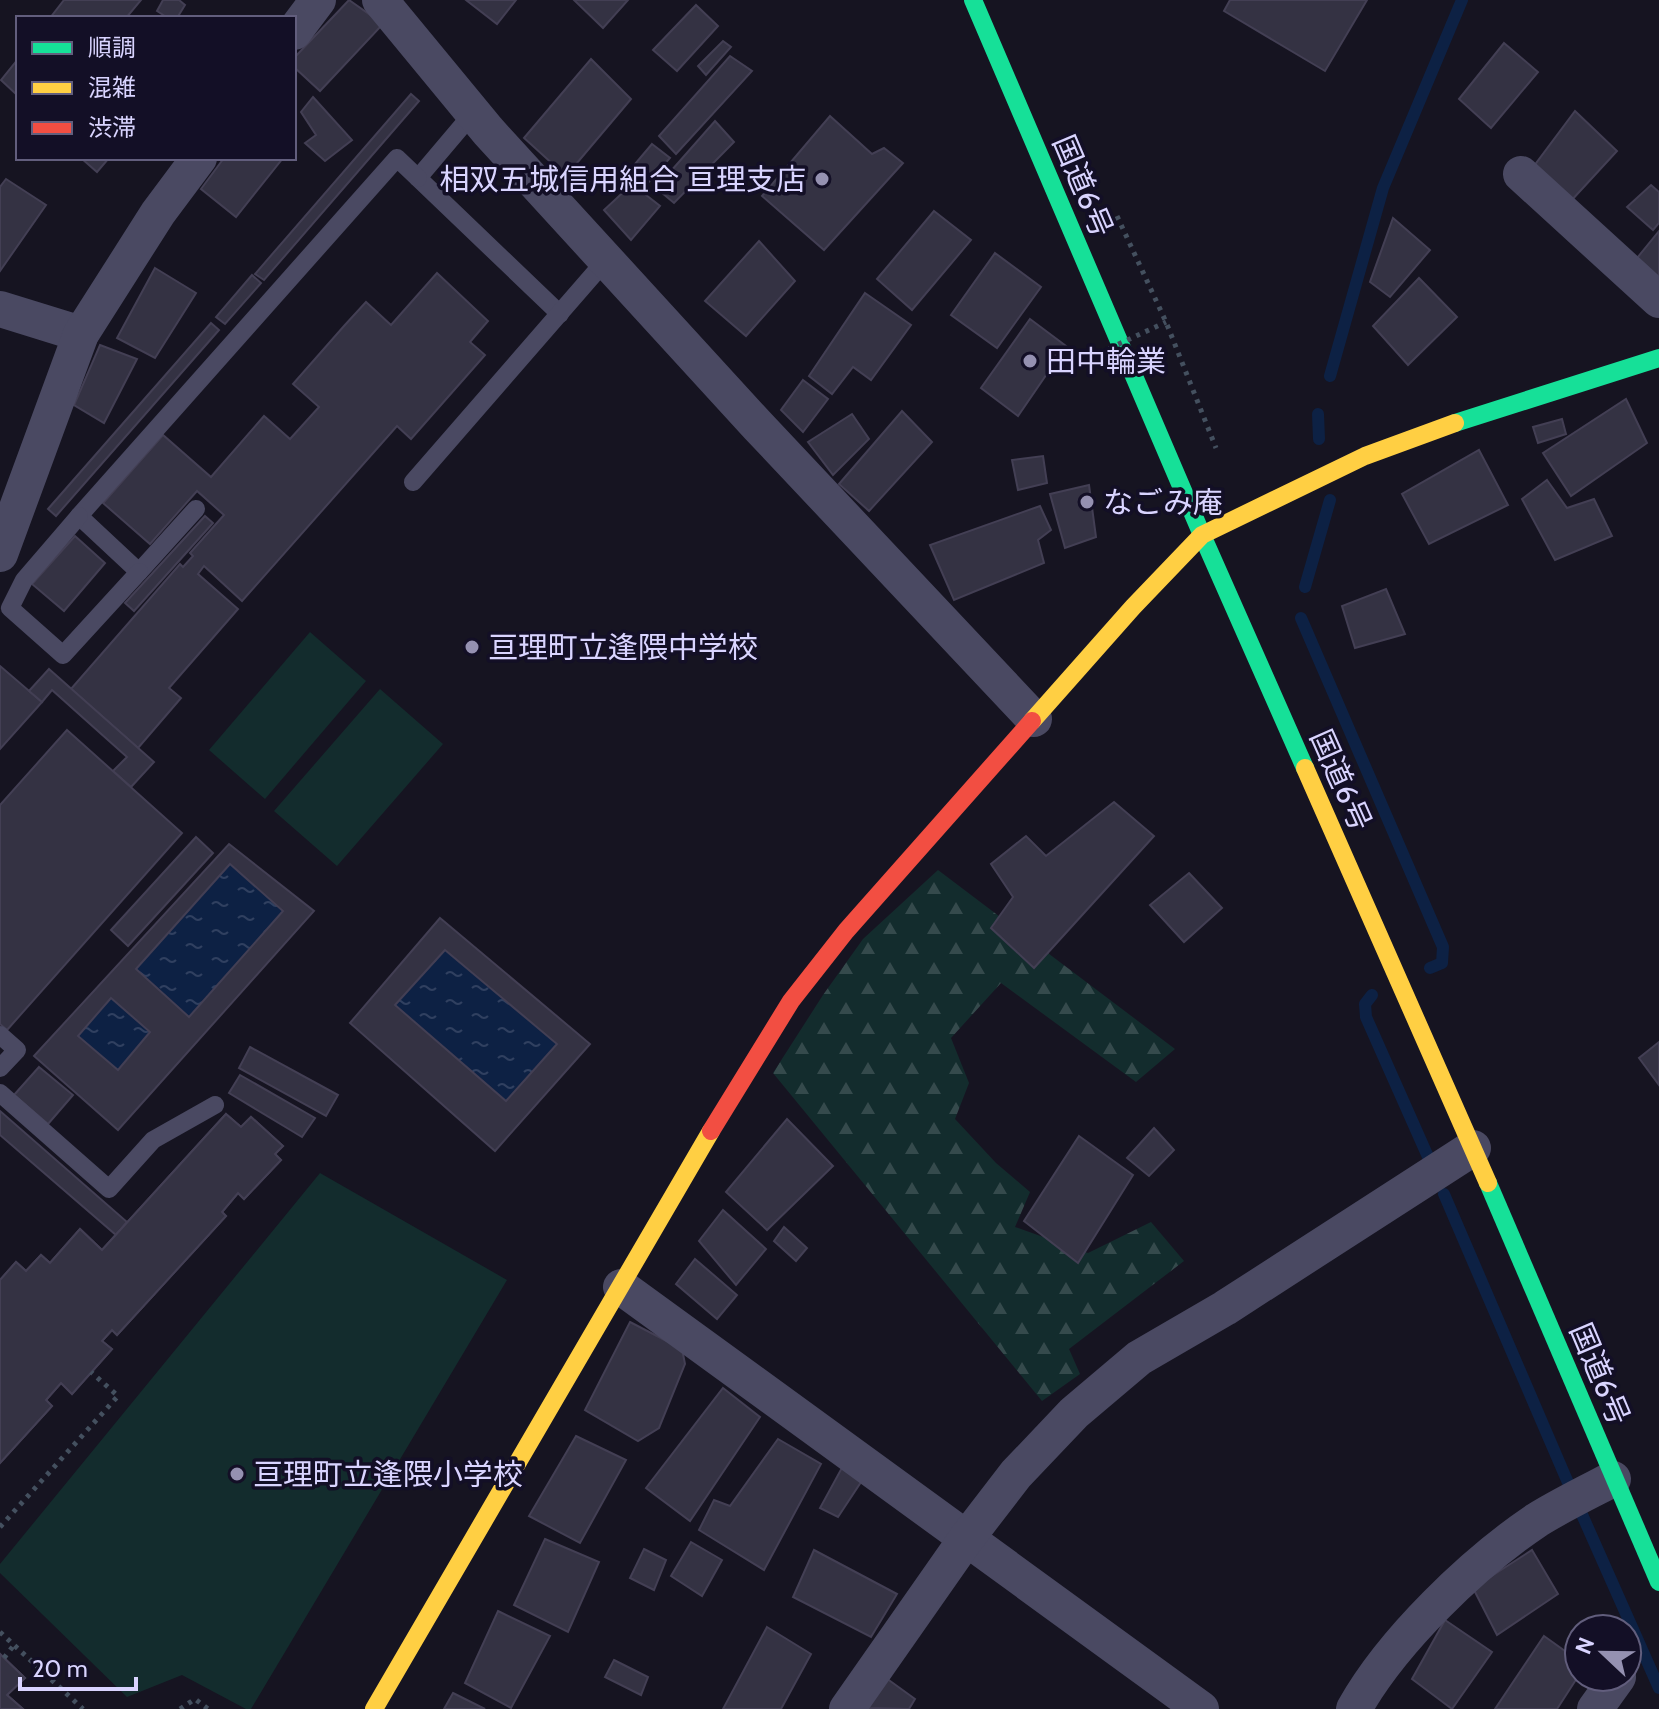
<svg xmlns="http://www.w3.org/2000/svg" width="1659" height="1709" font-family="Cabin,'Noto Sans JP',sans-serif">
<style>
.forest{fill:url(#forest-firs)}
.pitch{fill:#132c2d}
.water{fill:url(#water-ripples)}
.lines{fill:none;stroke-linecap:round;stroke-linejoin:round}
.stream{stroke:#0d2144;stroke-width:12}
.building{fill:#343243;stroke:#433f54;stroke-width:2;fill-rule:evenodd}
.path{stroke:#44505f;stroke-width:5;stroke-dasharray:4 6;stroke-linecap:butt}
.lane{stroke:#4a4962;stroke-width:18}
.street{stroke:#4a4962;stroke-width:36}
.fast{stroke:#16e098;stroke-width:18}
.slow{stroke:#ffcf43;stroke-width:18}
.jam{stroke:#f24e42;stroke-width:18}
.path-bridge{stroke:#44505f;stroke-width:5;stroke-dasharray:4 6;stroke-linecap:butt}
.poi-dot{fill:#9591b1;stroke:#130f26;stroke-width:3}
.labels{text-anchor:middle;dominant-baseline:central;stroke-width:7;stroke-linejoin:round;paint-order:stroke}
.poi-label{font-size:30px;fill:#d9d4ff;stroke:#130f26;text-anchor:start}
.street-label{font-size:30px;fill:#d9d4ff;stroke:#130f26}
</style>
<defs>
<pattern id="forest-firs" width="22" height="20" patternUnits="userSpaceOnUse" patternTransform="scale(2)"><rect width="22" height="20" fill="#132c2d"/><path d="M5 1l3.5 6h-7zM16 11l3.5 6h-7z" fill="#354a4c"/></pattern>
<pattern id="water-ripples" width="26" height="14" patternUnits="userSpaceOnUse" patternTransform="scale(2)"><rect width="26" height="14" fill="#0d2144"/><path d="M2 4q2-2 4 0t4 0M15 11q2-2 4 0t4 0" fill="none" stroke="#304060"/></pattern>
</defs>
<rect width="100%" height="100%" fill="#161421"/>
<polygon class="forest" points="938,870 1175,1049 1136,1082 1001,983 951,1038 969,1083 955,1119 996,1163 1030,1192 1015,1227 1088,1253 1151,1222 1184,1261 1069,1349 1080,1374 1042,1401 773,1073 823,995 863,939"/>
<g class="pitch">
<polygon points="310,632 366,681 265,799 209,750"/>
<polygon points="380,689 443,744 337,866 274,811"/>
<polygon points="320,1173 507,1280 251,1709 246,1709 182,1675 127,1697 0,1573 0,1564"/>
</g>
<g class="water">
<polygon points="230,864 283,911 189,1017 136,969"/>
<polygon points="445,950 557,1044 506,1101 395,1005"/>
<polygon points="111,998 150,1032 118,1070 78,1036"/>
</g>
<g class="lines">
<g class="stream">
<polyline points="1330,376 1383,188 1462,0"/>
<polyline points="1318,414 1319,439"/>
<polyline points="1305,587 1330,500"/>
<polyline points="1301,618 1443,947 1442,963 1430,968"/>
<polyline points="1372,995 1365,1004 1366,1017 1429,1159"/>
<polyline points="1444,1194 1569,1485"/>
<polyline points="1580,1510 1659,1688"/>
</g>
</g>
<g class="building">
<polygon points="64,0 141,0 126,18 50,18"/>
<polygon points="163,0 179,0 185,5 177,18 168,18 157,11"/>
<polygon points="349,0 383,24 320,91 294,67 294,58"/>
<polygon points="466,0 516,0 497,24"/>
<polygon points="574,0 628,0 603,28"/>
<polygon points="1230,0 1367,0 1325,71 1224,11"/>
<polygon points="696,5 718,26 677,71 653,50"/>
<polygon points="723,41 731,47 706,75 698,66"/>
<polygon points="1504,43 1538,72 1491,128 1459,99"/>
<polygon points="730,56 752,71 676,154 659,136"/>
<polygon points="18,59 18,96 1,80"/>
<polygon points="591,59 631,99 566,176 524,138"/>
<polygon points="411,94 419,101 264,280 255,274"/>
<polygon points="313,97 352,140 325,161 305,143 316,135 301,112"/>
<polygon points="1575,111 1617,151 1570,202 1534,166"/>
<polygon points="830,116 872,154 884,148 903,163 824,250 762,196"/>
<polygon points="715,121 734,142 674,203 656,188"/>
<polygon points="652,144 670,158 647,184 629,171"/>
<polygon points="81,158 109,158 97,172"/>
<polygon points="224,158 283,158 236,217 201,189"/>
<polygon points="6,179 46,205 0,271 0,187"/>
<polygon points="632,184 660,206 631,240 604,210"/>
<polygon points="1651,185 1659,192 1659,223 1653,230 1627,207"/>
<polygon points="934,211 971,240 912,310 877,279"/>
<polygon points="1393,218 1430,250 1390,297 1370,282"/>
<polygon points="1659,231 1659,286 1633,263"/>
<polygon points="759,241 795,281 746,336 705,301"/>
<polygon points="995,253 1041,287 997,348 951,315"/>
<polygon points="155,268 196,293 155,358 117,338"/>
<polygon points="437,273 488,321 470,342 485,355 411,439 397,426 242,601 204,566 198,574 238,609 169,688 181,698 138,748 71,689 180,564 183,567 193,556 190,553 224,515 197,491 150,544 103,503 163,435 211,477 264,416 290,439 319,407 293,384 344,326 366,302 391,325"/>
<polygon points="252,275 261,283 225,324 216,317"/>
<polygon points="1419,278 1457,317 1408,365 1373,326"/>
<polygon points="865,293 911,325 871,380 853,367 832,394 809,376"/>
<polygon points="1030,319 1066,346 1018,416 981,388"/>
<polygon points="211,323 219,330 56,516 48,509"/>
<polygon points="100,345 137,359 104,423 74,405"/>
<polygon points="803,380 828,399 803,432 781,410"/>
<polygon points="1626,399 1647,443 1571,496 1543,453"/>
<polygon points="902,411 932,442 869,511 839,484"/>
<polygon points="852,414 869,439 833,475 808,442"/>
<polygon points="1562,419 1566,434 1538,443 1533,427"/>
<polygon points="1479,450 1508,505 1429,544 1402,494"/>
<polygon points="1043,456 1047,483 1018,490 1012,460"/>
<polygon points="1547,480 1567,508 1594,499 1612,536 1555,560 1522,499"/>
<polygon points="1089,485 1096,537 1065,548 1050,494"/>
<polygon points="1040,506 1051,530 1038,540 1044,563 954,600 930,545"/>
<polygon points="205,516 213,523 134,611 125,603"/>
<polygon points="75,536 105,563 64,611 32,584"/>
<polygon points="1386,589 1405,634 1355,648 1342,606"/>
<polygon points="0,666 42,702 0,749"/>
<polygon points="49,669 154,762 131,787 113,771 127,757 52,690 42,702 29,691"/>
<polygon points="67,730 182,833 7,1030 0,1024 0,805"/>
<polygon points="1114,802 1154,836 1034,968 991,928 1013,897 991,864 1026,836 1046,856"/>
<polygon points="196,837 213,853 128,946 111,930"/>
<path d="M229,844L314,911L118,1130L34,1056ZM230,864L283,911L189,1017L136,969ZM111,998L150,1032L118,1070L78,1036Z"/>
<polygon points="1189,873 1222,908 1184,942 1150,905"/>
<path d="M440,918L590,1044L495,1151L350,1023ZM445,950L557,1044L506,1101L395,1005Z"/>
<polygon points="1659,1042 1659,1085 1639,1058"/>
<polygon points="250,1047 338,1095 326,1116 239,1068"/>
<polygon points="39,1067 73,1095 48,1124 14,1095"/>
<polygon points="240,1075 315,1118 302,1137 229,1093"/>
<polygon points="0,1111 127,1222 116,1235 0,1135"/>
<polygon points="226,1114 241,1127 251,1117 283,1146 275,1154 281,1160 244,1199 238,1193 222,1212 226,1216 117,1335 112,1330 102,1341 112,1349 72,1394 61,1383 46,1400 52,1406 0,1463 0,1280 16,1262 26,1271 41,1255 50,1263 80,1229 102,1250"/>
<polygon points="226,1114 241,1127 251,1117 283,1146 275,1154 281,1160 244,1199 238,1193 222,1212 226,1216 117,1335 112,1330 102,1341 112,1349 72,1394 61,1383 46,1400 52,1406 0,1463 0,1280 16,1262 26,1271 41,1255 50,1263 80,1229 102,1250"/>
<polygon points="787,1119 833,1166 767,1230 726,1192"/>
<polygon points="1154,1128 1174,1150 1149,1176 1127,1158"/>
<polygon points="1079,1136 1133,1175 1078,1263 1024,1221"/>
<polygon points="723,1210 766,1249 736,1285 699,1241"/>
<polygon points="784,1227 807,1248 796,1261 774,1241"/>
<polygon points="695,1259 737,1295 717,1319 676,1284"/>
<polygon points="630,1322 682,1349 685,1364 659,1428 638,1441 585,1410"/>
<polygon points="723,1388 760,1417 690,1521 646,1488"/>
<polygon points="576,1436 626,1460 580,1543 529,1516"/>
<polygon points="778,1439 821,1464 764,1570 699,1530 714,1500 730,1506"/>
<polygon points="844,1464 865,1476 838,1517 820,1508"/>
<polygon points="545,1539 599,1562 568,1632 514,1605"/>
<polygon points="691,1542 722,1560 702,1596 671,1576"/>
<polygon points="644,1549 666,1560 654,1590 630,1578"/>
<polygon points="814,1550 897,1594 871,1637 793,1597"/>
<polygon points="1532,1550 1558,1594 1497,1635 1473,1588"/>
<polygon points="498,1611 550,1636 511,1708 465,1683"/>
<polygon points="1445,1620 1492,1652 1452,1709 1412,1679"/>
<polygon points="767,1627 811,1654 781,1709 723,1709"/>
<polygon points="1544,1636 1579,1661 1579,1675 1557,1709 1495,1709"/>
<polygon points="0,1654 25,1678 7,1695 23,1709 0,1709"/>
<polygon points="0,1654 25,1678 7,1695 23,1709 0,1709"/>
<polygon points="614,1660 648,1677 641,1695 605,1677"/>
<polygon points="886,1678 915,1699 909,1709 868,1708"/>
<polygon points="453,1693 485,1709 444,1709"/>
</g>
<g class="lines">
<g class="path">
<polyline points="1117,216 1166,322 1216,448"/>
<polyline points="0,1527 118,1396 91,1372"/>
<polyline points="0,1632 83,1709"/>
<polyline points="4,1658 14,1645"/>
<polyline points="180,1709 195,1699 208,1709"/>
</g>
<g class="lane">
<polyline points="473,113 418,178 560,314"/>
<polyline points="413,482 606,260"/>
<polyline points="196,509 139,572 79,516 397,158 418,178"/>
<polyline points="79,516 24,580 10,608 63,655 139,572"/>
<polyline points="0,1035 17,1050 0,1068"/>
<polyline points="0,1093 109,1189 153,1140 215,1105"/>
</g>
<g class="street">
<polyline points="380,0 488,131 758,426 1034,719"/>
<polyline points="294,32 318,0"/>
<polyline points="1521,174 1659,300"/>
<polyline points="0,309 81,334"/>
<polyline points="0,554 81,334 158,213 199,158"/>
<polyline points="621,1287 1201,1709"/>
<polyline points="847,1709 966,1539 1016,1474 1074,1413 1139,1358 1225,1308 1473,1148"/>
<path d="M1354,1709C1392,1641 1473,1563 1537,1520C1561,1505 1588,1492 1613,1479"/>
<polyline points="1595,1709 1618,1677"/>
</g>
<g class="fast">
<polyline points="973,0 1202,535 1305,768"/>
<polyline points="1455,423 1659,358"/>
<polyline points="1488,1183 1659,1582"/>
</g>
<g class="slow">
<polyline points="1032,721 1133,607 1202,535 1365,456 1455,423"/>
<polyline points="1305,768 1488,1183"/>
<polyline points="374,1709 711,1131"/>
</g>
<polyline class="jam" points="711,1131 791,1001 846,931 1032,721"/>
<polyline class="path-bridge" points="1091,357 1166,322"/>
</g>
<g class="poi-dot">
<circle cx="822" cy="179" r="8"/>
<circle cx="1030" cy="361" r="8"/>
<circle cx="1087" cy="502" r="8"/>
<circle cx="472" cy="647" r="8"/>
<circle cx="237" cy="1474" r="8"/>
</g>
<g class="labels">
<g class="poi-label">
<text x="806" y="179" text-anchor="end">相双五城信用組合 亘理支店</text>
<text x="1046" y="361">田中輪業</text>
<text x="1103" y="502">なごみ庵</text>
<text x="488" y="647">亘理町立逢隈中学校</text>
<text x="253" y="1474">亘理町立逢隈小学校</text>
</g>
<g class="street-label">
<text transform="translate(1083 186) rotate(67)">国道6号</text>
<text transform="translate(1341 780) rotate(66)">国道6号</text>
<text transform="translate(1600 1374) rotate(67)">国道6号</text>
</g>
</g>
<rect x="16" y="16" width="280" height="144" fill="#130f26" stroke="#625e7d" stroke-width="2"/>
<rect x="32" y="42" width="40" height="12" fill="#16e098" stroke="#625e7d" stroke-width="2"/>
<text x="88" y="56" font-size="24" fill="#d9d4ff">順調</text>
<rect x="32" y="82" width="40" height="12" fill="#ffcf43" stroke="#625e7d" stroke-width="2"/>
<text x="88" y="96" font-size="24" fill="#d9d4ff">混雑</text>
<rect x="32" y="122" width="40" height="12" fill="#f24e42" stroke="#625e7d" stroke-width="2"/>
<text x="88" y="136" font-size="24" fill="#d9d4ff">渋滞</text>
<g transform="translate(1603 1653) rotate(292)"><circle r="38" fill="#130f26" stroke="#625e7d" stroke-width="2"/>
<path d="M0-6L14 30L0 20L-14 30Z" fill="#9591b1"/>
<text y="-12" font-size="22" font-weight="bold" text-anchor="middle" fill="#d9d4ff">N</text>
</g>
<path d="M20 1677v12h116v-12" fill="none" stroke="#d9d4ff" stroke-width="4"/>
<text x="32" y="1677" font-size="24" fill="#d9d4ff" stroke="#130f26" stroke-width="6" paint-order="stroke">20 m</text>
</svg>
